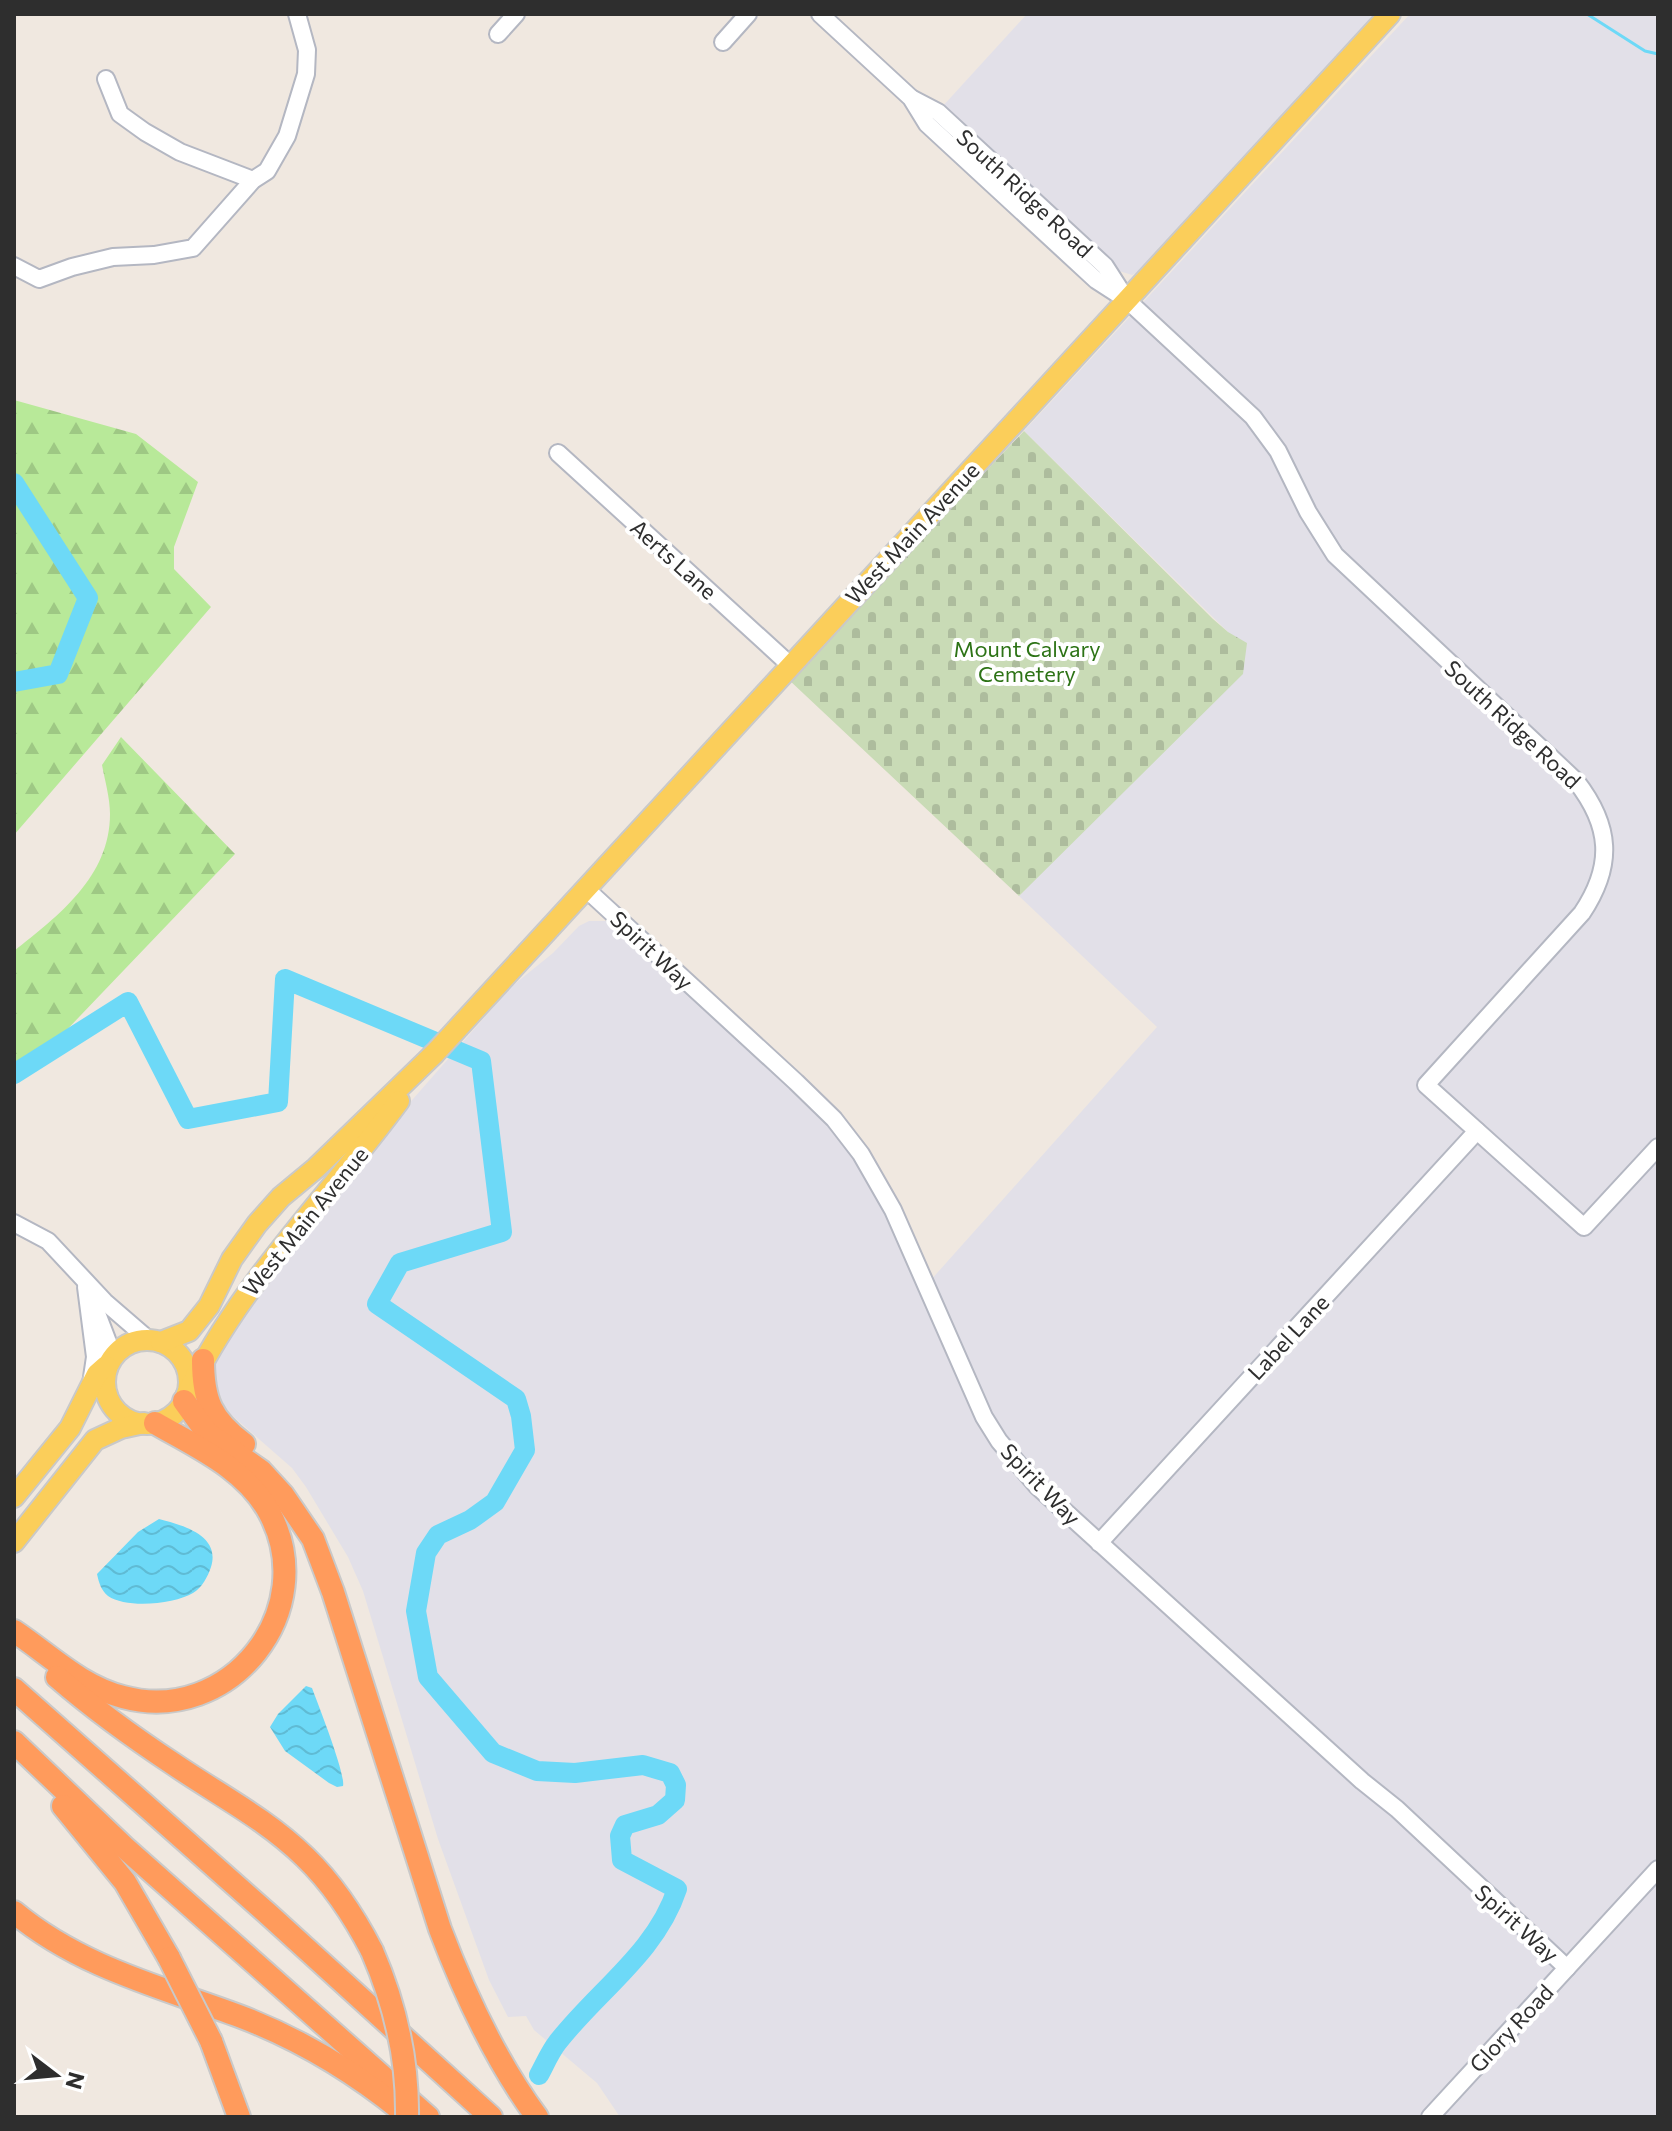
<svg xmlns="http://www.w3.org/2000/svg" width="1672" height="2131" font-family="Commissioner,sans-serif">
<style>
.industrial{fill:#e2e0e8}
.forest{fill:url(#forest-firs)}
.cemetery{fill:url(#cemetery-stones)}
.water{fill:url(#water-waves)}
.lines{fill:none;stroke-linecap:round;stroke-linejoin:round}
.stream{stroke:#6dd9f7;stroke-width:3}
.river{stroke:#6dd9f7;stroke-width:20}
.minor-casing{stroke:#b4b7c2;stroke-width:20}
.major-casing{stroke:#c9c9c9;stroke-width:24}
.highway-casing{stroke:#c9c9c9;stroke-width:26}
.minor{stroke:#fff;stroke-width:16}
.major{stroke:#fbce5a;stroke-width:20}
.highway{stroke:#ff9b5c;stroke-width:22}
.highway-bridge-casing{stroke:#c9c9c9;stroke-width:26;stroke-linecap:butt}
.highway-bridge{stroke:#ff9b5c;stroke-width:22}
.labels{text-anchor:middle;dominant-baseline:central;stroke-width:8;stroke-linejoin:round;paint-order:stroke}
.street-label{font-size:22px;fill:#2e2e2e;stroke:#fff}
.park-label{font-size:22px;fill:#2d7316;stroke:#fff}
</style>
<defs>
<pattern id="forest-firs" width="22" height="20" patternUnits="userSpaceOnUse" patternTransform="scale(2)"><rect width="22" height="20" fill="#b8e999"/><path d="M5 1l3.5 6h-7zM16 11l3.5 6h-7z" fill="#9ec884"/></pattern>
<pattern id="cemetery-stones" width="16" height="16" patternUnits="userSpaceOnUse" patternTransform="scale(2)"><rect width="16" height="16" fill="#c9dbb6"/><path d="M2 7V4a2 2 0 0 1 4 0v3zM10 15v-3a2 2 0 0 1 4 0v3z" fill="#adbc9d"/></pattern>
<pattern id="water-waves" width="16" height="10" patternUnits="userSpaceOnUse" patternTransform="scale(2)"><rect width="16" height="10" fill="#6dd9f7"/><path d="M0 5q4-4 8 0t8 0" fill="none" stroke="#5fbbd4"/></pattern>
</defs>
<rect width="100%" height="100%" fill="#f0e8e0"/>
<g class="industrial">
<polygon points="1027,14 1377,14 1140,271 1132,275 1116,270 942,107"/>
<polygon points="1410,14 1658,14 1658,2117 620,2117 597,2083 534,2030 526,2016 508,2017 489,1980 438,1839 363,1591 348,1557 306,1487 292,1468 227,1411 208,1371 247,1305 392,1123 511,987 553,953 579,926 589,921 606,921 616,929 789,1087 838,1137 855,1158 879,1199 921,1291 1157,1027 1019,896 1245,657 1227,631 1024,431"/>
</g>
<g class="forest">
<polygon points="14,400 136,434 198,482 174,547 174,569 211,607 14,835"/>
<path d="M121,737L235,854L14,1085V951C58,916 110,877 110,814C110,798 105,781 102,765Z"/>
</g>
<polygon class="cemetery" points="1024,431 1213,619 1228,632 1247,643 1243,674 1019,896 788,679"/>
<g class="water">
<path d="M159,1519C182,1525 221,1535 211,1567C208,1576 202,1588 193,1593C175,1604 127,1609 108,1596C101,1590 99,1583 97,1574L138,1532Z"/>
<path d="M306,1686L312,1688C318,1704 346,1775 343,1786L337,1787L329,1783L285,1751L270,1727L278,1714Z"/>
</g>
<g class="lines">
<polyline class="stream" points="1587,14 1645,51 1658,54"/>
<g class="river">
<polyline points="14,483 88,598 58,674 14,682"/>
<path d="M14,1074L128,1002L188,1119L278,1102L285,979L481,1061L502,1232L400,1263L377,1304L516,1399L521,1416L525,1450L495,1502L470,1520L438,1535L426,1553L416,1611L428,1677L493,1753L537,1771L575,1773L643,1765L670,1773L676,1785L675,1800L658,1815L625,1825L620,1836L622,1860L677,1889C656,1953 597,1991 557,2043C550,2052 545,2064 539,2075"/>
</g>
<defs>
<g id="minor">
<path d="M820,14L911,98L927,124L1096,280L1127,300L1253,417L1278,451L1308,512L1335,555L1576,781C1611,826 1614,865 1582,913L1426,1085L1584,1227L1658,1147"/>
<polyline points="498,34 516,14"/>
<polyline points="723,42 748,14"/>
<polyline points="106,79 120,114 145,132 180,152 253,180"/>
<polyline points="913,99 938,112 1105,266 1123,294"/>
<polyline points="14,266 39,279 72,267 113,257 154,255 193,248 253,180 267,171 287,136 306,74 307,50 297,14"/>
<polyline points="558,453 790,665"/>
<polyline points="585,888 796,1082 834,1119 861,1154 893,1210 984,1417 999,1441 1037,1486 1362,1781 1397,1809 1567,1968"/>
<polyline points="14,1223 48,1241 105,1302 149,1340"/>
<polyline points="86,1287 95,1357 91,1384"/>
<polyline points="92,1300 108,1342 110,1361"/>
<polyline points="1099,1543 1477,1131"/>
<polyline points="1430,2117 1658,1869"/>
</g>
<g id="major">
<circle cx="147" cy="1382" r="42"/>
<polyline points="161,1342 189,1331 209,1306 232,1259 257,1224 281,1197 316,1168 435,1053 1390,14"/>
<path d="M186,1396C238,1285 327,1199 399,1101"/>
<polyline points="14,1497 70,1428 97,1374 106,1366"/>
<polyline points="14,1542 95,1440 121,1428 144,1423"/>
</g>
<g id="highway">
<path d="M203,1360C203,1400 211,1419 244,1444"/>
<path d="M184,1401L207,1433L261,1471L283,1495L313,1539L333,1592L440,1929C465,1995 495,2060 537,2117"/>
<path d="M14,1631C50,1655 80,1686 123,1697C230,1726 322,1610 269,1512C245,1468 196,1447 155,1423"/>
<path d="M57,1677C94,1709 134,1738 175,1765C219,1795 266,1819 305,1857C333,1884 354,1916 372,1951"/>
<polyline points="14,1689 268,1914 491,2117"/>
<polyline points="14,1742 124,1847 428,2117"/>
<polyline points="63,1806 125,1882 169,1958"/>
<path d="M14,1912C80,1967 161,1987 239,2016C297,2038 354,2072 402,2111"/>
<polyline points="211,2041 239,2117"/>
</g>
</defs>
<use href="#minor" class="minor-casing"/>
<use href="#major" class="major-casing"/>
<use href="#highway" class="highway-casing"/>
<use href="#minor" class="minor"/>
<use href="#major" class="major"/>
<use href="#highway" class="highway"/>
<defs>
<g id="highway-bridge">
<path d="M372,1951C395,2004 408,2059 407,2117"/>
<polyline points="169,1958 211,2041"/>
</g>
</defs>
<use href="#highway-bridge" class="highway-bridge-casing"/>
<use href="#highway-bridge" class="highway-bridge"/>
</g>
<g class="labels">
<g class="street-label">
<text transform="translate(1025 193) rotate(43)">South Ridge Road</text>
<text transform="translate(912 533) rotate(-47)">West Main Avenue</text>
<text transform="translate(674 559) rotate(42)">Aerts Lane</text>
<text transform="translate(1513 724) rotate(43)">South Ridge Road</text>
<text transform="translate(652 950) rotate(43)">Spirit Way</text>
<text transform="translate(305 1221) rotate(-51)">West Main Avenue</text>
<text transform="translate(1288 1337) rotate(-47)">Label Lane</text>
<text transform="translate(1041 1484) rotate(46)">Spirit Way</text>
<text transform="translate(1517 1923) rotate(42)">Spirit Way</text>
<text transform="translate(1511 2028) rotate(-47)">Glory Road</text>
</g>
<g class="park-label">
<text x="1027" y="648">Mount Calvary<tspan x="1027" dy="25">Cemetery</tspan></text>
</g>
</g>
<rect width="1672" height="2131" fill="none" stroke="#2e2e2e" stroke-width="32"/>
<g transform="translate(56 2075) rotate(106)" stroke="#ffffff" stroke-width="6" paint-order="stroke">
<path d="M0-6L14 30L0 20L-14 30Z" fill="#2e2e2e"/>
<text y="-12" font-size="22" font-weight="bold" text-anchor="middle" fill="#2e2e2e">N</text>
</g>
</svg>
